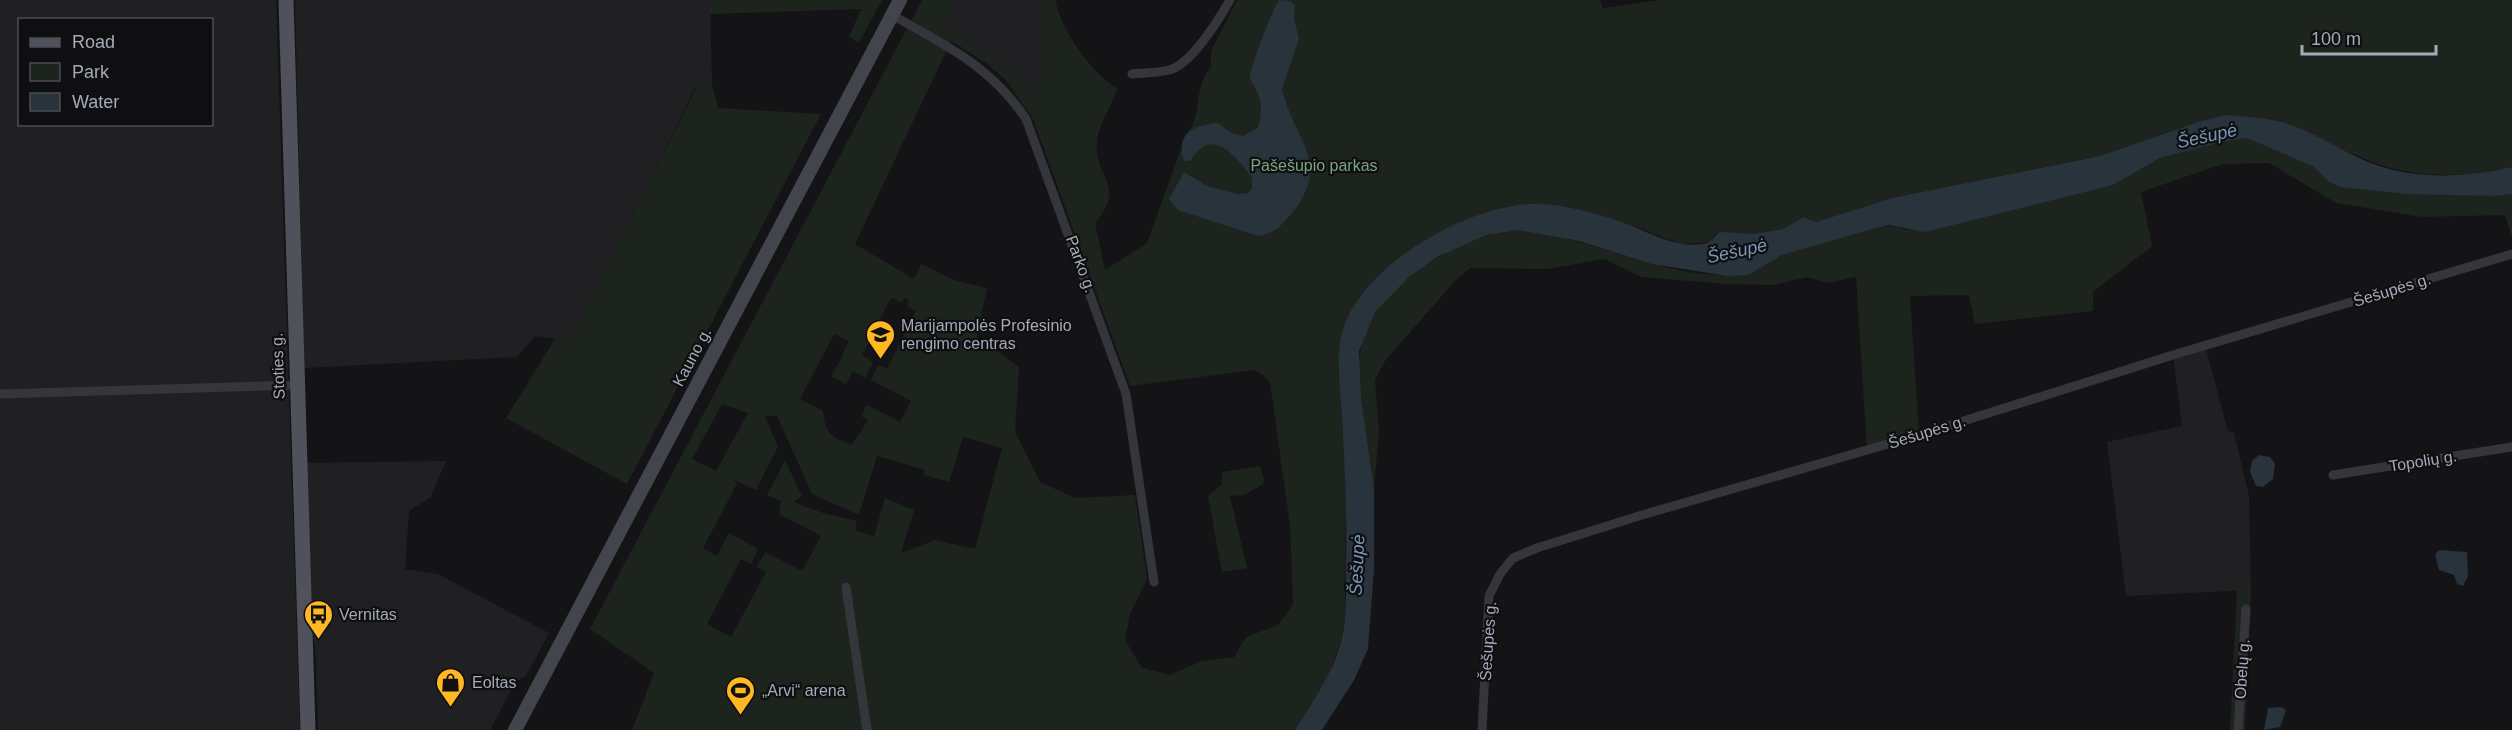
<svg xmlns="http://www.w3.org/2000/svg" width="2512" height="730" font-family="Arial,sans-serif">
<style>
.built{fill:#202023;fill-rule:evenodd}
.green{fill:#1c241d;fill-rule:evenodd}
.water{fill:#29333b}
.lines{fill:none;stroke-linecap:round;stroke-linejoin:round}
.street{stroke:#35363b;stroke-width:9}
.secondary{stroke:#42454c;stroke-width:14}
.primary{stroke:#50525b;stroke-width:15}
.labels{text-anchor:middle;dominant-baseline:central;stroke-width:4.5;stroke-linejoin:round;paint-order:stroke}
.park-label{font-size:16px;fill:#7aa47d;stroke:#0f0f11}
.street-label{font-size:16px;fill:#a4aab8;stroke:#0f0f11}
.poi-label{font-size:16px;fill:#a4aab8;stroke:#0f0f11;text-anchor:start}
.water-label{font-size:18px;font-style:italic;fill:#7898b6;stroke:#0f0f11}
</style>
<rect width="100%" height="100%" fill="#141416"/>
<g class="built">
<path d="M0,0H276L300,730H0ZM20,20H212V124H20Z"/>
<polygon points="295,0 710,0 712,85 695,88 649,184 570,335 555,339 535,336 517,357 304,368"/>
<polygon points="954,0 1044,0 1043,78 1027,91 939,26"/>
<polygon points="2206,349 2228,431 2234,432 2249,496 2251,590 2126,596 2107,442 2182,426 2173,355"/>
<polygon points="446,461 431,497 409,511 405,569 438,574 549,633 526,676 516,681 490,730 318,730 316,658 302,538 300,463"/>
</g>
<g class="green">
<polygon points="710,0 882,0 859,43 849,37 861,9 710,14"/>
<path d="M922,0H954L940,26L1015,71L1027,90L1043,78L1044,0H1056C1057,24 1095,79 1118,88C1112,104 1099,124 1097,141C1093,178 1128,183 1095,223L1105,270L1147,243L1186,135C1203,116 1193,86 1211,67V51L1237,0H1600L1603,8L1659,0H2512V167C2459,179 2403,179 2354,154L2198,122L2100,156L1892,198L1816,222L1805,217L1783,229L1753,234L1716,233L1710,242L1681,244L1614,219L1426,240L1397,260L1360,295L1347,317L1340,341L1338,371L1346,472L1345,619L1340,645L1326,681L1295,730H632L654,673L590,629ZM951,41L986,63L1006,80L1033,119L1130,386L1254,370L1262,374L1270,383L1290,525L1293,604L1278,625L1246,637L1234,657L1202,661L1170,675L1142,668L1125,640L1130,614L1147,579L1135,495L1075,498L1040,482L1015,432L1019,367L977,337L987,288L957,281L921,264L914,279L855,244ZM891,298L902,303L904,298L909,300L907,306L916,311L887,369L878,365L871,380L911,401L900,422L867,405L861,416L868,420L852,445C830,436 826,436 823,411L800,399L834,334L849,341L842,355L843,356L831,376L846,384L853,371L865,378L873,362L862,355ZM722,404L748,413L716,471L692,459ZM765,416H777L812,494L859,515L877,456L925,470L924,475L949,482L963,437L1002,448L975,549L935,540L901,553L914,510L885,498L874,536L855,530L857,521L823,513L793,502L802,496L785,460L767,495L781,501L779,514L821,536L802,571L765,552L757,567L766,572L731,637L707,624L741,559L751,564L758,549L729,533L717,556L703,548L737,484L734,480L756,490L778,447Z"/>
<polygon points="712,85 718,108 821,114 627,484 506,418 555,339 570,335 649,184 696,88"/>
<path d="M2247,138L2314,167L2328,181L2495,196L2512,194V237L2505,215L2422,217L2336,203L2269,163L2223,164L2141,192L2152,246L2093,292V311L1975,324L1969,295L1910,296L1919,435L1867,450L1856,277L1828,283L1808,277L1773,285L1727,284L1642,277L1604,259L1547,269L1470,268L1455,281L1385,361L1375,380L1379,431L1374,489C1366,437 1343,357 1375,311C1389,291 1410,277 1429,263C1452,247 1489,230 1518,230C1528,230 1539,234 1549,235C1609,246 1668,277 1731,275C1751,275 1762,265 1780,256C1794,250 1877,225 1890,226C1895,226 1902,228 1907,230L2113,185L2160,158L2222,142Z"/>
<polygon points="1260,466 1264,479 1263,484 1244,495 1230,496 1247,568 1222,572 1208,496 1222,484 1222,472"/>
<polygon points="2237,590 2251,590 2245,730 2230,730"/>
</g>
<g class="water">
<path d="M1279,0L1290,1L1295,5L1294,19L1299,39L1282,89C1293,139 1333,162 1292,213C1282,225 1274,234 1258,236L1178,210L1169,199L1184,172L1207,186L1238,194L1248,193L1252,189V177C1234,155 1212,125 1190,161H1184C1175,133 1194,125 1218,123L1231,133L1243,136L1258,128C1261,118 1262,106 1259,96C1257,90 1252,85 1250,79C1248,72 1273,8 1279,0Z"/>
<path d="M2226,115C2246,116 2266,118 2285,123C2317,133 2345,154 2376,165C2419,180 2468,177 2512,167V194L2495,196L2407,194L2340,187L2328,181L2314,167L2247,138L2222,142L2160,158L2113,185L1925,232L1889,225L1872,229L1782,255L1748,275L1728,276L1652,264L1579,241L1518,230L1486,235L1437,257L1408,278L1375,312L1359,351L1361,399L1374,489V569L1368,649L1354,680L1322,730H1295C1312,703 1330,677 1340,646C1347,621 1346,595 1346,569C1347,514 1345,460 1341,406C1339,377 1334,343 1348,316C1376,257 1479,199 1545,204C1567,206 1595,213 1616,220C1644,229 1677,251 1707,243C1713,241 1714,235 1720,232L1753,234L1783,229L1804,217L1816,222L1892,198L2100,156L2198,122Z"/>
<polygon points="2259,455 2270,457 2275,464 2273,479 2263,487 2256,486 2250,472 2252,461"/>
<polygon points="2439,550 2467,552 2468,576 2463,586 2457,584 2454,575 2439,570 2435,555"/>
<polygon points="2282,707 2286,711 2280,727 2264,730 2268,708"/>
</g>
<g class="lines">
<g class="street">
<path d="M892,15C945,45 991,66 1026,119L1126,394L1154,582"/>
<path d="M1132,74C1144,73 1158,73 1169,70C1191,65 1219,19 1230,0"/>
<polyline points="0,394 297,385"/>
<polyline points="2333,475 2512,447"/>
<polyline points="846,587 867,730"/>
<polyline points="1482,730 1489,596 1500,574 1513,558 1537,548 1642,515 1919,435 2173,355 2512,254"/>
<polyline points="2238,730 2246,609"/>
</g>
<polyline class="secondary" points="515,730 900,0"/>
<polyline class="primary" points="286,0 308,730"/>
</g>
<defs>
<symbol id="university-pin" viewBox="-11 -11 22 30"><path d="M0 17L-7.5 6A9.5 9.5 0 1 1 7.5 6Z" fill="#ffb723" stroke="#0f0f11"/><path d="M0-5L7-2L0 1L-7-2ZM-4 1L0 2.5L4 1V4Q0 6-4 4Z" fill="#111"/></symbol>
<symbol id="bus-pin" viewBox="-11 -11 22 30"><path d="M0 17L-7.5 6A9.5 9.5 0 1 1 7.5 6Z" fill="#ffb723" stroke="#0f0f11"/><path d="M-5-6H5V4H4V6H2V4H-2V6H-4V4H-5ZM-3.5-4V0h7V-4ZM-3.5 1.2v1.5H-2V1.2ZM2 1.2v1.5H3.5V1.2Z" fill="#111"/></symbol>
<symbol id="shop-pin" viewBox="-11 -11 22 30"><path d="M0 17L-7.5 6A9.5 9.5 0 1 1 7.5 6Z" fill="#ffb723" stroke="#0f0f11"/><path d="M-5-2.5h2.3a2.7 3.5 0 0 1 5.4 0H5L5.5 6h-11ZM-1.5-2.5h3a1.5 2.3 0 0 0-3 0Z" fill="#111"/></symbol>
<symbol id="stadium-pin" viewBox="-11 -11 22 30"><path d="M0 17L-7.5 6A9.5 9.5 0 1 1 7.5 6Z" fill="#ffb723" stroke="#0f0f11"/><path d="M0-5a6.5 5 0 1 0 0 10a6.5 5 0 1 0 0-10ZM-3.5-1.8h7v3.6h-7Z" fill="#111"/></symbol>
</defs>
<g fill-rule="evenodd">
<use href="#university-pin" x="864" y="318" width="33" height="45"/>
<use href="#bus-pin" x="302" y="598" width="33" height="45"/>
<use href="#shop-pin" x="434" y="666" width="33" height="45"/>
<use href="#stadium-pin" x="724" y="674" width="33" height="45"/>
</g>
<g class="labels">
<g class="park-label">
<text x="1314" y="165">Pašešupio parkas</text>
</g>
<g class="street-label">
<text transform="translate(1081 264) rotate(70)">Parko g.</text>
<text transform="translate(2392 290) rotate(-17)">Šešupės g.</text>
<text transform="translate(692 357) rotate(-62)">Kauno g.</text>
<text transform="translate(278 366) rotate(-92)">Stoties g.</text>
<text transform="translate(1927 432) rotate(-17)">Šešupės g.</text>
<text transform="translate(2423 461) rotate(-9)">Topolių g.</text>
<text transform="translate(1488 641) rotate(-86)">Šešupės g.</text>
<text transform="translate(2242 669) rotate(-86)">Obelų g.</text>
</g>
<g class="poi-label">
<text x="901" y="325">Marijampolės Profesinio<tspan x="901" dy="18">rengimo centras</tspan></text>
<text x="339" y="614">Vernitas</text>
<text x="472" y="682">Eoltas</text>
<text x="762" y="690">„Arvi“ arena</text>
</g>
<g class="water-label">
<text transform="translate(2207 136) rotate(-12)">Šešupė</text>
<text transform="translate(1737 251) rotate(-12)">Šešupė</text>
<text transform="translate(1357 565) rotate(-87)">Šešupė</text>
</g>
</g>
<rect x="18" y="18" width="195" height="108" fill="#0f0f11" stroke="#4b4d54" stroke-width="1.5"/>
<rect x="30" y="38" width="30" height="9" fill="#50525b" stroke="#4b4d54" stroke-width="1.5"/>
<text x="72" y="48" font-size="18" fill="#a4aab8">Road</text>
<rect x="30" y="63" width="30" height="18" fill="#1c241d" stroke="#4b4d54" stroke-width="1.5"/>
<text x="72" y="78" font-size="18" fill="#a4aab8">Park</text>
<rect x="30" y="93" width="30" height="18" fill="#29333b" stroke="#4b4d54" stroke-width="1.5"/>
<text x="72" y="108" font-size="18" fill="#a4aab8">Water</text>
<path d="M2302 45v9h134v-9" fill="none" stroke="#a4aab8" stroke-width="3"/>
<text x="2311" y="45" font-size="18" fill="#a4aab8" stroke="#0f0f11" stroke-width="4.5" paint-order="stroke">100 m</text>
</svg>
